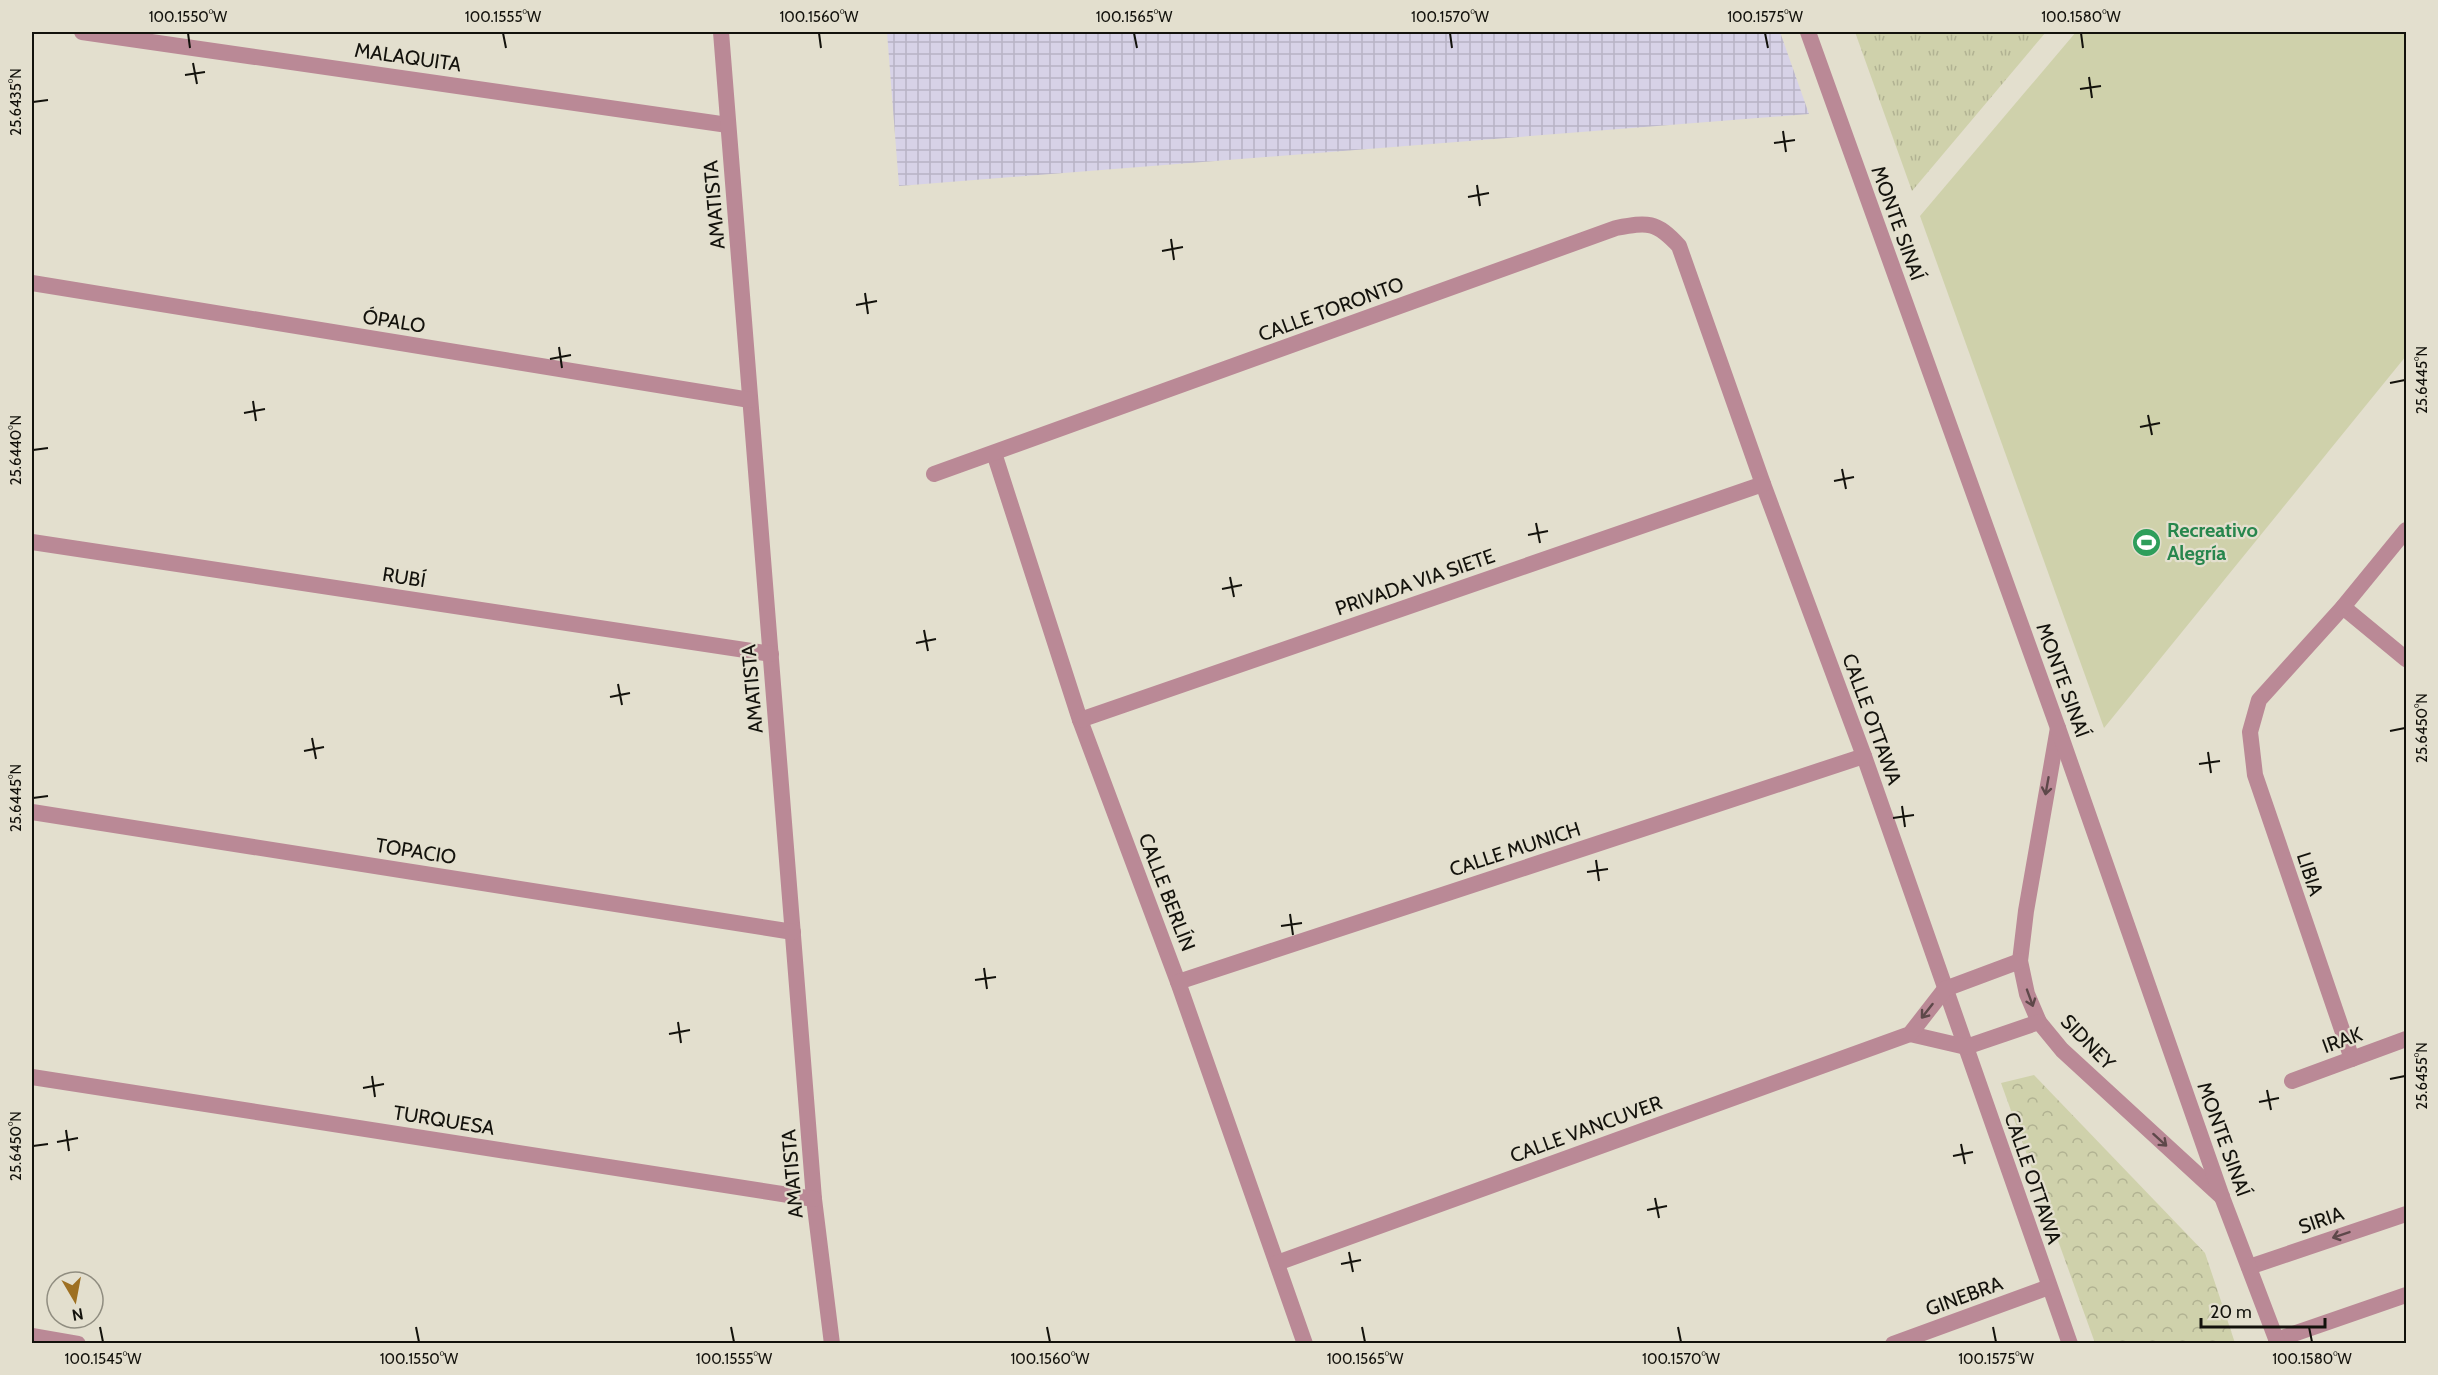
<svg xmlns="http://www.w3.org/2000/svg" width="2438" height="1375" font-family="Cabin,sans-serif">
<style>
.industrial{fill:url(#industrial-grid)}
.grass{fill:url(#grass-tufts)}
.park{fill:url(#park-crowns)}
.pitch{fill:#cfd1ab}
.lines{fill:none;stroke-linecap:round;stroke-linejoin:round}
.minor{stroke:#ba8996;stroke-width:16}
.tertiary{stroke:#ba8996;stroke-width:16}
.oneway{stroke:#5e484a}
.ticks{fill:none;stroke:#13120c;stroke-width:2}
.labels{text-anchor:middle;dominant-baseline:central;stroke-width:4.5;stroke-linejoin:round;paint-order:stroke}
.street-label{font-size:20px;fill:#13120c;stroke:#e3dfce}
.leisure-label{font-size:20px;font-weight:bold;fill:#27864d;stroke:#e3dfce;text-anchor:start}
.neatline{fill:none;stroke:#13120c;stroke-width:2}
.ticks-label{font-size:15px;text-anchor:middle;fill:#13120c}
</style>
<defs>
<pattern id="industrial-grid" width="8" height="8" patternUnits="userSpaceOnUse" patternTransform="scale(1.5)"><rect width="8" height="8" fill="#d7d2e7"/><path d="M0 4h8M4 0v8" fill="none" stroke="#b8b3c5"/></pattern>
<pattern id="grass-tufts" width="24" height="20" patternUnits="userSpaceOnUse" patternTransform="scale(1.5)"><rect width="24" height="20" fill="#cfd1ab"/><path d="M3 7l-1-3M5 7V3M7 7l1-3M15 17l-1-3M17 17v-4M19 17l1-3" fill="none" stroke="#b1b292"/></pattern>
<pattern id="park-crowns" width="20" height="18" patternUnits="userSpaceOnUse" patternTransform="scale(1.5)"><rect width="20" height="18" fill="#cfd1ab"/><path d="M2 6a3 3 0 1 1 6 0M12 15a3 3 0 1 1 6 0" fill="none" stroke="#b1b292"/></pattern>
</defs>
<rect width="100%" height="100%" fill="#e3dfce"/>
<polygon class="industrial" points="887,32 1780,32 1809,114 899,186"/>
<polygon class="grass" points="1855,32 2046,32 1912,191"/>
<polygon class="park" points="2034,1075 2205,1253 2235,1343 2095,1343 2001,1083"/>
<polygon class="pitch" points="2076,32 2406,32 2406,356 2104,728 1920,216"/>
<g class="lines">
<g class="minor">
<polyline points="82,32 728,125"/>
<polyline points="721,32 814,1199 832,1344"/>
<polyline points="32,283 750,400"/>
<polyline points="994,453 1080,720 1178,982 1305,1344"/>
<path d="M934,474L1616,228C1648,222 1656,221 1679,246L1763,484L1864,756L2070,1344"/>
<polyline points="32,542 771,654"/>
<polyline points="2343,607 2406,659"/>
<polyline points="1080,720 1763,484"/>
<polyline points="2058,728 2026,911 2020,961 2027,994 2039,1022 2062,1050 2222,1197"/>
<polyline points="32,812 793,932"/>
<polyline points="1178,982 1864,756"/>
<polyline points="1910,1034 1966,1047 2039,1022"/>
<polyline points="2352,1059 2255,775 2250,732 2259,700 2343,607 2406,530"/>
<polyline points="32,1077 814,1199"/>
<polyline points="2292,1081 2406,1039"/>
<polyline points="1277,1263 1910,1034 1945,989 2020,961"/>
<polyline points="2249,1267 2406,1214"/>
<polyline points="32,1336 78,1344"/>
<polyline points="2276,1340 2406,1295"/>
<polyline points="1893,1344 2049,1287"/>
</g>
<polyline class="tertiary" points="1808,32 2058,728 2222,1197 2278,1344"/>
</g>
<defs><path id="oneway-shaft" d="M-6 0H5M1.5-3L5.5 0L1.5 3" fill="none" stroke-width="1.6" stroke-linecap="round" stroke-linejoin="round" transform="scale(1.5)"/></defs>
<g class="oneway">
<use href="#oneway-shaft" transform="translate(2047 786) rotate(100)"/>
<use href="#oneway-shaft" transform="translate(2030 998) rotate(70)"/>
<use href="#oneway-shaft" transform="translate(1927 1011) rotate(128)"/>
<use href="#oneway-shaft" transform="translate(2160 1140) rotate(42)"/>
<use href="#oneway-shaft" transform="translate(2341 1235) rotate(161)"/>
</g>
<path class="ticks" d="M188,33L190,48M503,33L506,48M819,33L821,48M1134,33L1137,48M1450,33L1452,48M1765,33L1768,48M2081,33L2083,48M193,63L197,84M185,75L205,72M2089,77L2092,98M2080,89L2101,86M33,102L48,100M1783,131L1786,152M1774,143L1795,140M1477,185L1480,206M1468,197L1489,193M1171,239L1174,260M1162,251L1183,247M865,293L868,314M856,305L877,301M559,347L562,368M550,359L571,355M2390,383L2405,380M253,401L256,421M244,413L265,409M2148,415L2152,435M2140,427L2160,423M33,450L48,448M1842,469L1846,489M1834,481L1854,477M1536,523L1540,543M1528,535L1548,531M1230,577L1234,597M1222,589L1242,585M924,630L928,651M916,643L936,639M618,684L622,705M610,697L630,693M2390,731L2405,728M312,738L316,759M304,751L324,747M2208,752L2211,773M2199,764L2220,761M33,798L48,796M1902,806L1905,827M1893,818L1914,815M1596,860L1599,881M1587,872L1608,869M1290,914L1293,935M1281,926L1302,923M984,968L987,989M975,980L996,977M678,1022L681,1043M669,1034L690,1030M372,1076L375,1097M2390,1079L2405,1076M363,1088L384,1084M2267,1090L2271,1110M2259,1102L2279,1098M66,1130L69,1151M57,1142L78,1138M1961,1144L1965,1164M33,1146L48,1144M1953,1156L1973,1152M1655,1198L1659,1218M1647,1210L1667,1206M1349,1252L1353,1272M1341,1264L1361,1260M100,1327L103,1342M416,1327L419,1342M731,1327L734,1342M1047,1327L1050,1342M1362,1327L1365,1342M1678,1327L1681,1342M1993,1327L1996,1342M2309,1327L2312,1342"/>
<defs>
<symbol id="stadium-disc" viewBox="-11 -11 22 22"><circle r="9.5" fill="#2e9e5b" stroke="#e3dfce"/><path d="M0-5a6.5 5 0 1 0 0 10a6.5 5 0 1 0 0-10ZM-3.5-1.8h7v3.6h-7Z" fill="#fff"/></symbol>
</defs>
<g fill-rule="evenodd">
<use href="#stadium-disc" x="2130" y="526" width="33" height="33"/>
</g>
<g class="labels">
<g class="street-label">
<text transform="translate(408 57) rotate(8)">MALAQUITA</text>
<text transform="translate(714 205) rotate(-95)">AMATISTA</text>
<text transform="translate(1898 223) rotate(70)">MONTE SINAÍ</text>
<text transform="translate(1331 309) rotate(-20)">CALLE TORONTO</text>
<text transform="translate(394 321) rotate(9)">ÓPALO</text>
<text transform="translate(404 577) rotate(9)">RUBÍ</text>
<text transform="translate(1415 582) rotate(-19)">PRIVADA VIA SIETE</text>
<text transform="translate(2063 680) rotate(70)">MONTE SINAÍ</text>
<text transform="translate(752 689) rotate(-95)">AMATISTA</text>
<text transform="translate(1872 719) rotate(70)">CALLE OTTAWA</text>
<text transform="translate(1515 849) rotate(-18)">CALLE MUNICH</text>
<text transform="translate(416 851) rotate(9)">TOPACIO</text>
<text transform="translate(2310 874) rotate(72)">LIBIA</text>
<text transform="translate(1167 892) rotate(69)">CALLE BERLÍN</text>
<text transform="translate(2342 1040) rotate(-20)">IRAK</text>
<text transform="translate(2088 1042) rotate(46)">SIDNEY</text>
<text transform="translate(444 1120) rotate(9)">TURQUESA</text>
<text transform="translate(1586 1129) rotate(-20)">CALLE VANCUVER</text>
<text transform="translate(2224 1139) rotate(70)">MONTE SINAÍ</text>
<text transform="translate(792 1174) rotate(-95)">AMATISTA</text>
<text transform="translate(2033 1178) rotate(71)">CALLE OTTAWA</text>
<text transform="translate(2321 1220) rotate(-19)">SIRIA</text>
<text transform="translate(1964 1296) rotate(-20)">GINEBRA</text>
</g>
<g class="leisure-label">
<text x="2167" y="530">Recreativo<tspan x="2167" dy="23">Alegría</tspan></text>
</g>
</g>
<rect width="2438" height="1375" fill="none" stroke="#e3dfce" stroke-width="66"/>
<g transform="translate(75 1300) rotate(170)"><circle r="28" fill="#e3dfce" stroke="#908d80" stroke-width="1.5"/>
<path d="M0-4.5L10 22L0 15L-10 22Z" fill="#9e7022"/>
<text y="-9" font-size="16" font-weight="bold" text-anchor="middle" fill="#13120c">N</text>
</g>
<path d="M2201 1318v9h124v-9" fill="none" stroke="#13120c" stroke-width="3"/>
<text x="2210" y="1318" font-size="18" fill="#13120c" stroke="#e3dfce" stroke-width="4.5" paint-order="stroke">20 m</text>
<rect x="33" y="33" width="2372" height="1309" class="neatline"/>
<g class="ticks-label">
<text x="188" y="22">100.1550°W</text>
<text x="503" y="22">100.1555°W</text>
<text x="819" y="22">100.1560°W</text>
<text x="1134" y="22">100.1565°W</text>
<text x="1450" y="22">100.1570°W</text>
<text x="1765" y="22">100.1575°W</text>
<text x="2081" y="22">100.1580°W</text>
<text transform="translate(16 102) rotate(-90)" y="5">25.6435°N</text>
<text transform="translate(2422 380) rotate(-90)" y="5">25.6445°N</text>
<text transform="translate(16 450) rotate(-90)" y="5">25.6440°N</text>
<text transform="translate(2422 728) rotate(-90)" y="5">25.6450°N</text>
<text transform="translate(16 798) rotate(-90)" y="5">25.6445°N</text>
<text transform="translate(2422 1076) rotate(-90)" y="5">25.6455°N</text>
<text transform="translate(16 1146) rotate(-90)" y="5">25.6450°N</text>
<text x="103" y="1364">100.1545°W</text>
<text x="419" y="1364">100.1550°W</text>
<text x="734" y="1364">100.1555°W</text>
<text x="1050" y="1364">100.1560°W</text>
<text x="1365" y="1364">100.1565°W</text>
<text x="1681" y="1364">100.1570°W</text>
<text x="1996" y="1364">100.1575°W</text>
<text x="2312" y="1364">100.1580°W</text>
</g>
</svg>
